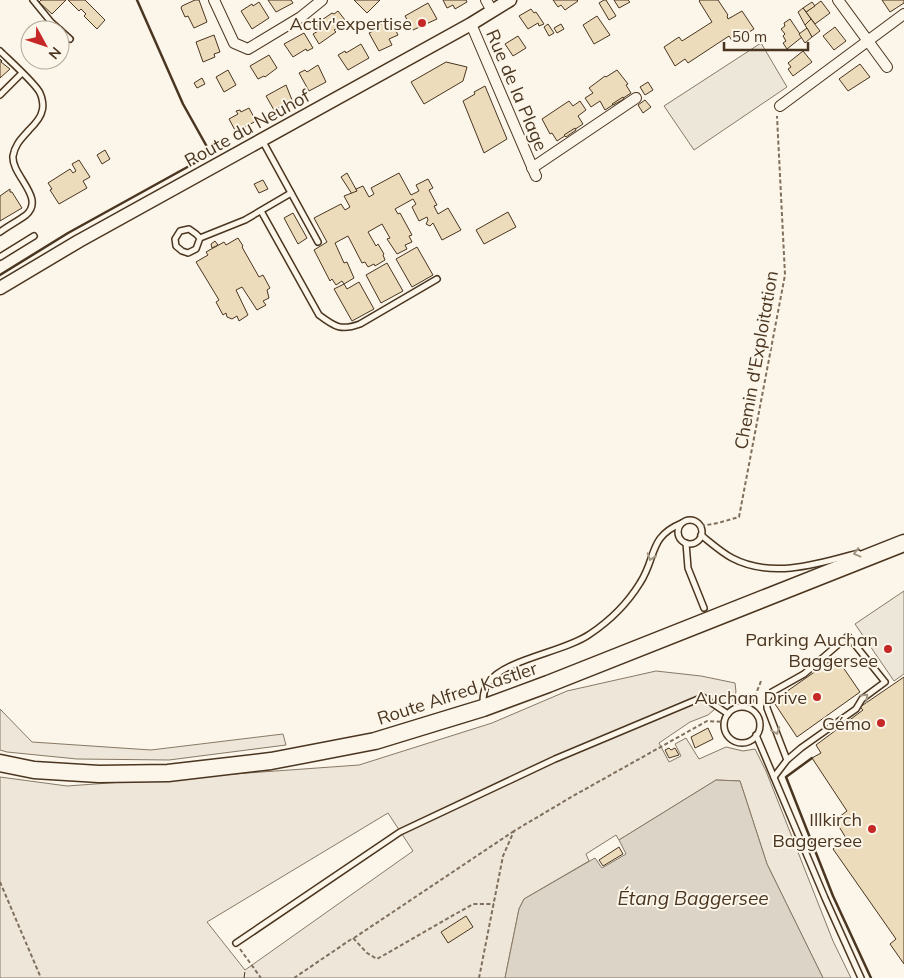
<svg xmlns="http://www.w3.org/2000/svg" width="904" height="978" font-family="Mulish,sans-serif">
<style>
.green{fill:#ede6d9;stroke:#887966;fill-rule:evenodd}
.parking{fill:#ede7d9;stroke:#887966}
.water{fill:#dcd4c6;stroke:#887966}
.building{fill:#ecdcbc;stroke:#4a3520}
.lines{fill:none;stroke-linecap:round;stroke-linejoin:round}
.service-casing{stroke:#4a3520;stroke-width:8}
.minor-casing{stroke:#4a3520;stroke-width:12}
.tertiary-casing{stroke:#4a3520;stroke-width:15}
.primary-casing{stroke:#4a3520;stroke-width:19}
.path{stroke:#7f6f5c;stroke-width:2;stroke-dasharray:4 2.5;stroke-linecap:butt}
.service{stroke:#fbf6e9;stroke-width:5}
.minor{stroke:#fbf6e9;stroke-width:10}
.tertiary{stroke:#fbf6e9;stroke-width:12}
.primary{stroke:#fbf6e9;stroke-width:16}
.fence{stroke:#4a3520;stroke-width:1;stroke-dasharray:6 2.5;stroke-linecap:butt}
.wall{stroke:#4a3520;stroke-width:2.5}
.oneway{stroke:#a29684}
.poi-dot{fill:#c62828;stroke:#fbf6e9;stroke-width:2}
.labels{text-anchor:middle;dominant-baseline:central;stroke-width:4;stroke-linejoin:round;paint-order:stroke}
.poi-label{font-size:18px;fill:#4a3520;stroke:#fbf6e9;text-anchor:end}
.street-label{font-size:18px;fill:#4a3520;stroke:#fbf6e9}
.water-label{font-size:19px;font-style:italic;fill:#4a3520;stroke:#fbf6e9}
</style>
<rect width="100%" height="100%" fill="#fbf6e9"/>
<g class="green">
<path d="M656,671L701,676L735,683L736,692L733,700L723,702L708,715L690,722L659,743L669,762L681,756L675,744L686,738L699,759L726,747L743,751L755,749L766,771L833,941L851,978H823L767,864L740,781L716,780L619,840L616,835L586,854L589,861L524,899L519,909L505,978H0V777L67,786L359,765L492,723L567,691ZM388,813L413,851L245,970L207,922Z"/>
<polygon points="0,709 32,742 151,750 283,734 286,745 169,760 77,759 7,752 0,750"/>
</g>
<g class="parking">
<polygon points="761,43 787,87 694,150 664,106"/>
<polygon points="904,591 904,674 894,681 855,624"/>
</g>
<polygon class="water" points="716,780 740,781 767,864 823,978 505,978 519,909 524,899 595,858 602,868 626,854 619,840"/>
<g class="building">
<polygon points="41,0 66,0 52,14 39,2"/>
<polygon points="68,0 85,0 105,20 97,29 84,16 86,14 81,9 79,11"/>
<polygon points="195,0 199,0 207,22 194,28 188,16 185,17 181,8 182,6"/>
<polygon points="268,0 291,0 293,3 276,12"/>
<polygon points="354,0 380,0 367,13"/>
<polygon points="443,0 466,0 467,2 455,9 453,5 447,8"/>
<polygon points="553,0 577,0 578,1 565,10 561,5 558,7"/>
<polygon points="604,0 606,0 616,16 609,20 599,3"/>
<polygon points="614,0 628,0 630,2 619,8"/>
<polygon points="700,0 718,0 728,15 727,16 728,19 742,11 754,29 733,42 729,36 688,63 685,59 675,66 664,47 679,37 682,41 712,22 699,1"/>
<polygon points="882,0 904,0 904,3 890,12"/>
<polygon points="821,1 830,13 815,24 806,12"/>
<polygon points="259,2 269,18 252,29 241,11 252,4 253,6"/>
<polygon points="812,2 815,6 806,12 803,8"/>
<polygon points="428,3 437,19 413,30 405,16"/>
<polygon points="803,8 811,19 805,25 798,12"/>
<polygon points="531,9 534,13 536,12 544,24 539,26 538,23 528,29 519,16"/>
<polygon points="338,11 345,20 340,23 342,25 334,30 336,32 319,44 313,34 320,30 316,24 332,13 334,14"/>
<polygon points="597,16 610,35 594,44 583,25"/>
<polygon points="790,19 802,37 787,49 783,43 786,41 783,36 785,34 781,29 785,26 784,23"/>
<polygon points="811,19 820,31 812,37 805,25"/>
<polygon points="388,20 390,22 391,21 398,35 389,39 392,45 379,51 369,33 375,30 374,28"/>
<polygon points="548,24 554,33 549,36 544,27"/>
<polygon points="561,24 564,29 557,33 554,28"/>
<polygon points="835,27 846,41 834,50 823,36"/>
<polygon points="807,28 812,37 805,43 799,34"/>
<polygon points="304,33 313,48 307,51 306,49 293,57 284,44"/>
<polygon points="214,35 220,52 214,54 215,57 203,62 196,42"/>
<polygon points="518,36 526,48 513,56 505,44"/>
<polygon points="361,44 369,58 348,70 338,55 345,51 346,53"/>
<polygon points="803,51 812,62 793,76 788,69 791,67 788,63"/>
<polygon points="269,55 277,68 265,77 264,76 258,79 250,66"/>
<polygon points="0,59 2,61 1,62 10,69 0,78"/>
<polygon points="446,62 467,67 463,81 424,104 411,82"/>
<polygon points="860,64 870,77 848,91 839,79"/>
<polygon points="318,65 326,82 309,91 299,73 305,70 307,72"/>
<polygon points="228,70 236,85 224,92 216,77"/>
<polygon points="617,70 628,84 626,85 631,93 605,110 600,101 591,107 585,98 593,93 589,88 605,76 606,77"/>
<polygon points="202,78 205,84 197,88 194,83"/>
<polygon points="648,82 653,90 645,95 640,87"/>
<polygon points="286,85 292,100 274,110 266,96"/>
<polygon points="485,86 507,139 484,153 463,101 475,94 474,92"/>
<polygon points="623,97 624,99 613,105 612,104"/>
<polygon points="645,100 651,107 643,113 638,105"/>
<polygon points="569,101 573,106 580,101 586,110 578,116 583,124 557,141 552,133 550,134 542,119"/>
<polygon points="249,108 256,121 236,132 229,119 238,114 236,111 240,110 241,112"/>
<polygon points="575,128 576,130 566,137 564,135"/>
<polygon points="105,150 110,159 102,164 97,155"/>
<polygon points="79,160 90,177 83,181 87,188 59,204 50,190 52,189 48,183 70,169 73,173 76,171 72,164"/>
<polygon points="347,173 357,191 352,194 341,177"/>
<polygon points="399,173 411,195 419,191 416,185 428,179 433,188 429,190 437,205 434,206 438,214 448,208 461,230 442,240 433,223 430,226 426,224 428,220 427,217 419,221 412,207 416,204 413,199 395,209 398,214 400,213 412,235 409,236 412,242 405,245 407,249 397,254 387,239 390,238 382,224 368,232 376,246 378,244 384,254 383,255 385,260 375,266 374,264 368,267 365,262 362,263 348,236 335,243 344,263 347,262 354,278 344,284 342,281 336,285 332,279 330,281 314,250 327,242 314,218 341,204 345,210 350,207 344,196 357,191 356,189 363,186 369,197 374,194 371,188"/>
<polygon points="263,180 268,189 259,193 254,184"/>
<polygon points="10,189 10,192 12,192 22,208 0,221 0,196"/>
<polygon points="508,212 516,227 484,244 476,230"/>
<polygon points="293,213 307,238 298,244 284,218"/>
<polygon points="238,238 243,246 242,247 259,277 263,275 270,288 267,290 269,298 263,301 266,305 257,310 242,287 236,290 248,315 239,321 237,316 232,319 227,317 226,313 223,315 216,302 219,300 196,262 208,255 206,252 224,242 226,245"/>
<polygon points="215,241 218,245 212,248 211,244"/>
<polygon points="417,247 433,275 412,287 396,259"/>
<polygon points="387,263 403,291 381,303 366,275"/>
<polygon points="359,282 374,309 352,321 334,289 344,284 347,289"/>
<polygon points="836,657 860,692 797,737 773,701"/>
<polygon points="904,677 904,964 890,944 896,939 833,849 846,838 835,820 847,811 812,758 821,753 816,745 863,710 860,707"/>
<polygon points="708,728 713,739 695,748 691,737"/>
<polygon points="669,748 671,750 675,748 679,755 669,758 665,750"/>
<polygon points="619,847 623,854 603,866 599,860"/>
<polygon points="466,916 473,927 448,943 441,932"/>
</g>
<g class="lines">
<defs>
<g id="service">
<polyline points="33,0 51,22 60,30"/>
<polyline points="60,30 70,39"/>
<path d="M0,51C8,59 36,84 40,93C42,97 44,106 42,111C41,118 33,126 29,130C22,138 15,144 13,156C11,175 46,198 26,215C18,221 8,226 0,232"/>
<polyline points="0,95 22,73"/>
<polyline points="262,140 318,242"/>
<path d="M261,211L319,315C335,327 341,331 360,324L437,279"/>
<polyline points="200,238 196,249 188,253 182,251 176,246 175,239 180,231 189,229 196,234 200,238 245,220 291,193"/>
<polyline points="0,257 34,236"/>
<circle cx="690" cy="532" r="12"/>
<path d="M701,535C711,543 721,552 732,558C772,579 818,564 858,553"/>
<polyline points="686,543 688,568 704,608"/>
<path d="M483,705C483,698 483,690 488,683C504,659 565,652 590,634C611,620 627,604 640,583C657,557 648,537 682,523"/>
<circle cx="742" cy="725" r="18"/>
<polyline points="756,735 825,898 861,978"/>
<polyline points="774,777 787,760 801,748 856,709 862,699 885,682 848,636 804,674 772,692 767,700 767,708 787,760"/>
<polyline points="236,943 400,832 555,759 703,697 728,714"/>
</g>
<g id="minor">
<polyline points="214,0 234,43 248,49 301,17 322,0"/>
<polyline points="486,0 492,11"/>
<polyline points="838,0 887,67"/>
<polyline points="471,24 536,176"/>
<polyline points="780,106 904,14"/>
<polyline points="532,168 636,98"/>
</g>
<polyline id="tertiary" points="0,288 79,241 471,24 510,0"/>
<polyline id="primary" points="0,763 34,770 99,774 168,773 271,761 375,741 483,708 548,684 904,543"/>
</defs>
<use href="#service" class="service-casing"/>
<use href="#minor" class="minor-casing"/>
<use href="#tertiary" class="tertiary-casing"/>
<use href="#primary" class="primary-casing"/>
<g class="path">
<polyline points="701,526 718,523 739,517 785,275 777,116"/>
<polyline points="750,709 761,681"/>
<polyline points="0,882 41,978"/>
<polyline points="354,938 514,831"/>
<polyline points="240,949 261,978"/>
<polyline points="294,978 353,938 367,953 377,959 473,904 494,904"/>
<polyline points="479,978 503,856 514,831 573,796 707,721 724,722"/>
</g>
<use href="#service" class="service"/>
<use href="#minor" class="minor"/>
<use href="#tertiary" class="tertiary"/>
<use href="#primary" class="primary"/>
<polyline class="fence" points="244,978 245,971"/>
<g class="wall">
<polyline points="0,275 68,233 211,154 183,104 137,0"/>
<polyline points="812,758 786,777 833,896 871,978"/>
</g>
</g>
<defs><path id="oneway-chevron" d="M-2-3.5L2.5 0L-2 3.5" fill="none" stroke-width="1.6" stroke-linecap="round" stroke-linejoin="round" transform="scale(1.25)"/></defs>
<g class="oneway">
<use href="#oneway-chevron" transform="translate(857 553) rotate(165)"/>
<use href="#oneway-chevron" transform="translate(651 557) rotate(109)"/>
<use href="#oneway-chevron" transform="translate(865 697) rotate(-43)"/>
<use href="#oneway-chevron" transform="translate(776 731) rotate(69)"/>
</g>
<g class="poi-dot">
<circle cx="422" cy="23" r="5"/>
<circle cx="888" cy="649" r="5"/>
<circle cx="817" cy="697" r="5"/>
<circle cx="881" cy="723" r="5"/>
<circle cx="872" cy="829" r="5"/>
</g>
<g class="labels">
<g class="poi-label">
<text x="412" y="23">Activ'expertise</text>
<text x="878" y="639">Parking Auchan<tspan x="878" dy="21">Baggersee</tspan></text>
<text x="807" y="697">Auchan Drive</text>
<text x="871" y="723">Gémo</text>
<text x="862" y="819">Illkirch<tspan x="862" dy="21">Baggersee</tspan></text>
</g>
<g class="street-label">
<text transform="translate(517 90) rotate(67)">Rue de la Plage</text>
<text transform="translate(247 128) rotate(-29)">Route du Neuhof</text>
<text transform="translate(756 360) rotate(-80)">Chemin d'Exploitation</text>
<text transform="translate(457 693) rotate(-18)">Route Alfred Kastler</text>
</g>
<g class="water-label">
<text x="693" y="898">Étang Baggersee</text>
</g>
</g>
<g transform="translate(45 45) rotate(130)"><circle r="24" fill="#fbf6e9" stroke="#b4a999"/>
<path d="M0-4L9 19L0 12L-9 19Z" fill="#c62828"/>
<text y="-8" font-size="14" font-weight="bold" text-anchor="middle" fill="#4a3520">N</text>
</g>
<path d="M724 42v8h84v-8" fill="none" stroke="#4a3520" stroke-width="2.5"/>
<text x="732" y="42" font-size="15" fill="#4a3520" stroke="#fbf6e9" stroke-width="4" paint-order="stroke">50 m</text>
</svg>
